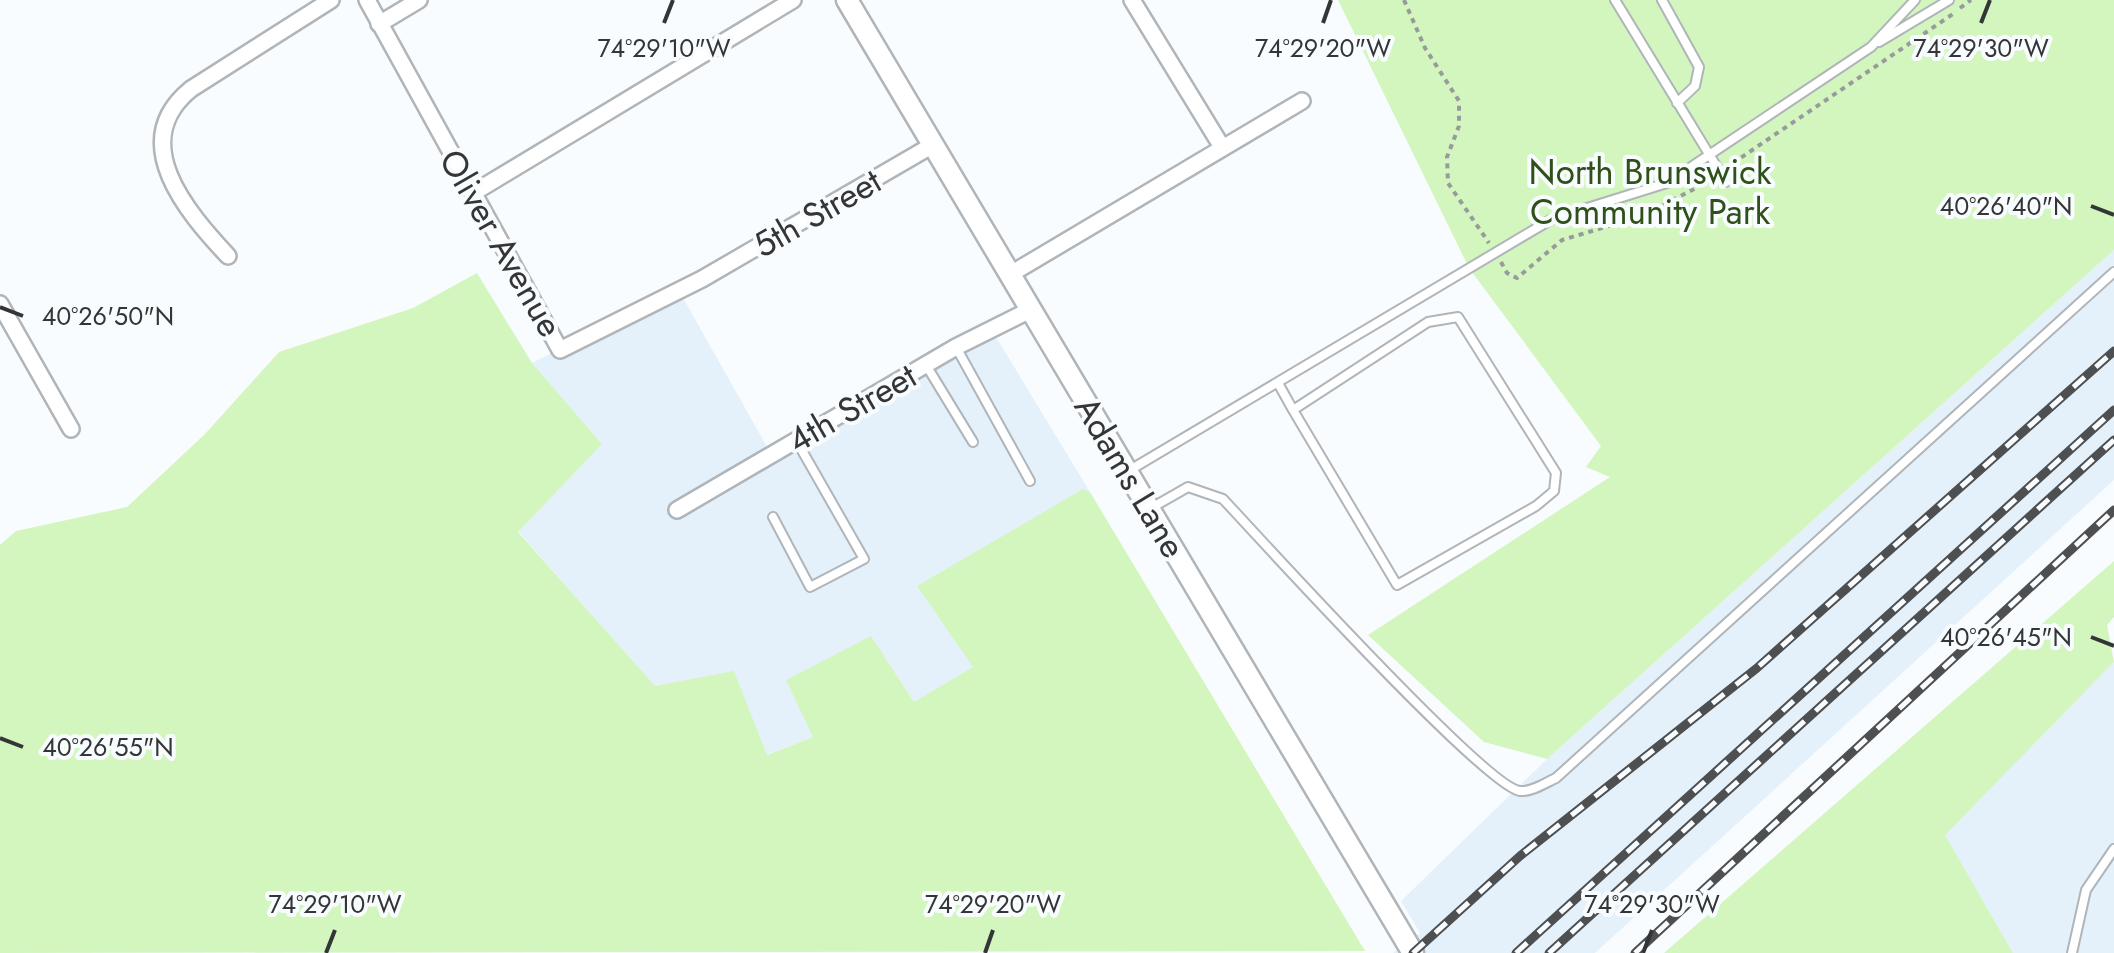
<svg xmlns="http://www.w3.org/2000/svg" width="2114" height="953" font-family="Jost,sans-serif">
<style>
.built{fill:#e5f1fa}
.green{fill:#d2f6be}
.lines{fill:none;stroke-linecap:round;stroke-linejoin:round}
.service-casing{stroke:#b0b5b9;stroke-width:12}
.minor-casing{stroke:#b0b5b9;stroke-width:20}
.tertiary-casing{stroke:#b0b5b9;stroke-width:25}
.path{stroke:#989b9c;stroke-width:4;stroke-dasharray:5 5;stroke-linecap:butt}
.service{stroke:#fff;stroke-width:8}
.minor{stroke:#fff;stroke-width:15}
.tertiary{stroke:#fff;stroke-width:20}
.rail-casing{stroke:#4d4f50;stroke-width:9}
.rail{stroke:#f9fcfe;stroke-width:5;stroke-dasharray:15;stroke-linecap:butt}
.ticks{fill:none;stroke:#333536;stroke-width:4}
.labels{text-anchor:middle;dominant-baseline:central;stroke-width:8;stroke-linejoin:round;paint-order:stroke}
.park-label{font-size:35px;fill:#2f5018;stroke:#f9fcfe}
.street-label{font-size:35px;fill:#333536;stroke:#f9fcfe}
.ticks-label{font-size:25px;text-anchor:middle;fill:#333536;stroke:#f9fcfe;stroke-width:8;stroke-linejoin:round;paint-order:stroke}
</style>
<rect width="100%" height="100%" fill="#f9fcfe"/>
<g class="built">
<polygon points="2114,250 2114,480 1595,953 1393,953 1420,933 1401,901 1547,759"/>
<polygon points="678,289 771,454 990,327 1090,492 1083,489 973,668 914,702 871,637 813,737 766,755 734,672 655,687 518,531 602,444 532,363"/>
<polygon points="2114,662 2114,953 2013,953 1944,835"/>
</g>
<g class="green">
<polygon points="1338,0 2114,0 2114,250 1547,759 1484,742 1368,635 1610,477 1586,467 1601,446 1469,268"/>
<polygon points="477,273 532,363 602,444 518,532 655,686 734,671 767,755 813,737 786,680 871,636 914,702 973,667 917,586 1083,489 1090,492 1365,951 0,953 0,545 16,531 127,507 205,434 279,352 413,308"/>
<polygon points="2114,561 2114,617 2107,625 2114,662 1945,835 2013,953 1664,953"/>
</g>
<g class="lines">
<defs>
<g id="service">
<polyline points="1615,0 1726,182"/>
<polyline points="1662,0 1699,67 1695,86 1677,103"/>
<polyline points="1879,42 1949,0"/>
<polyline points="956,347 1030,481"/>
<polyline points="926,365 973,442"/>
<polyline points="1278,383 1293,410 1397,585 1536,506 1554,491 1556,473 1458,317 1428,322 1293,410"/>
<polyline points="1130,470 1552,219 1667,183 1871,47 1915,0"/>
<path d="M1153,507L1188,487L1223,499C1261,540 1486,787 1520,791C1532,792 1545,783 1556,778L2114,272"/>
<polyline points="773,517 810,587 864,559 796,440"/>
<polyline points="2072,953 2086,890 2114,849"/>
</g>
<g id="minor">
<polyline points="367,0 560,350 702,279 931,146"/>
<polyline points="1132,0 1222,147"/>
<polyline points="379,24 419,0"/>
<polyline points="473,193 793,0"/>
<path d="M228,256C187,212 126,142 191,89L331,0"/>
<polyline points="1009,275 1302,101"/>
<polyline points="0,304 71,429"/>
<polyline points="677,510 956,347 1030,310"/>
</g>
<polyline id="tertiary" points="847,0 1413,953"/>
</defs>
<use href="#service" class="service-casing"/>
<use href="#minor" class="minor-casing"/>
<use href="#tertiary" class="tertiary-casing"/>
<g class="path">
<polyline points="1404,0 1425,48 1459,101 1459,126 1447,157 1448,183 1489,243"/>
<polyline points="1960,8 1971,0"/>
<polyline points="1733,163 1953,14"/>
<polyline points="1501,262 1507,273 1517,278 1562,240 1639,217 1708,182"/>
</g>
<use href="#service" class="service"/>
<use href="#minor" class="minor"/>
<use href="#tertiary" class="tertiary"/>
<defs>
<g id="rail">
<polyline points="1413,953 1520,856 1757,668 2114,351"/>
<polyline points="1516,953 2114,410"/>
<polyline points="1549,953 2114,440"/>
<polyline points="1635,953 2114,510"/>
</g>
</defs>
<use href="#rail" class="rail-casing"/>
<use href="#rail" class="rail"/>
</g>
<path class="ticks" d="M664,23L673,0M1323,23L1331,0M1981,23L1990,0M2091,206L2114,215M0,307L23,316M2091,637L2114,646M0,738L23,747M326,953L335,930M985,953L993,930M1643,953L1652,930"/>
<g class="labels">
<g class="park-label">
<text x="1650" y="172">North Brunswick<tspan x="1650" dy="40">Community Park</tspan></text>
</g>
<g class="street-label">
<text transform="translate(817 213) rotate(-30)">5th Street</text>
<text transform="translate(501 243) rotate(60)">Oliver Avenue</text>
<text transform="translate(852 408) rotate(-30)">4th Street</text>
<text transform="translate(1130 477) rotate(59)">Adams Lane</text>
</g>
</g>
<g class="ticks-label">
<text x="664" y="57">74°29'10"W</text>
<text x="1323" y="57">74°29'20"W</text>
<text x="1981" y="57">74°29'30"W</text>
<text x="2006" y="215">40°26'40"N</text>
<text x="108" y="325">40°26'50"N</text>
<text x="2006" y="646">40°26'45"N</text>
<text x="108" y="756">40°26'55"N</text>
<text x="335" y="913">74°29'10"W</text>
<text x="993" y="913">74°29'20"W</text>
<text x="1652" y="913">74°29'30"W</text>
</g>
</svg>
